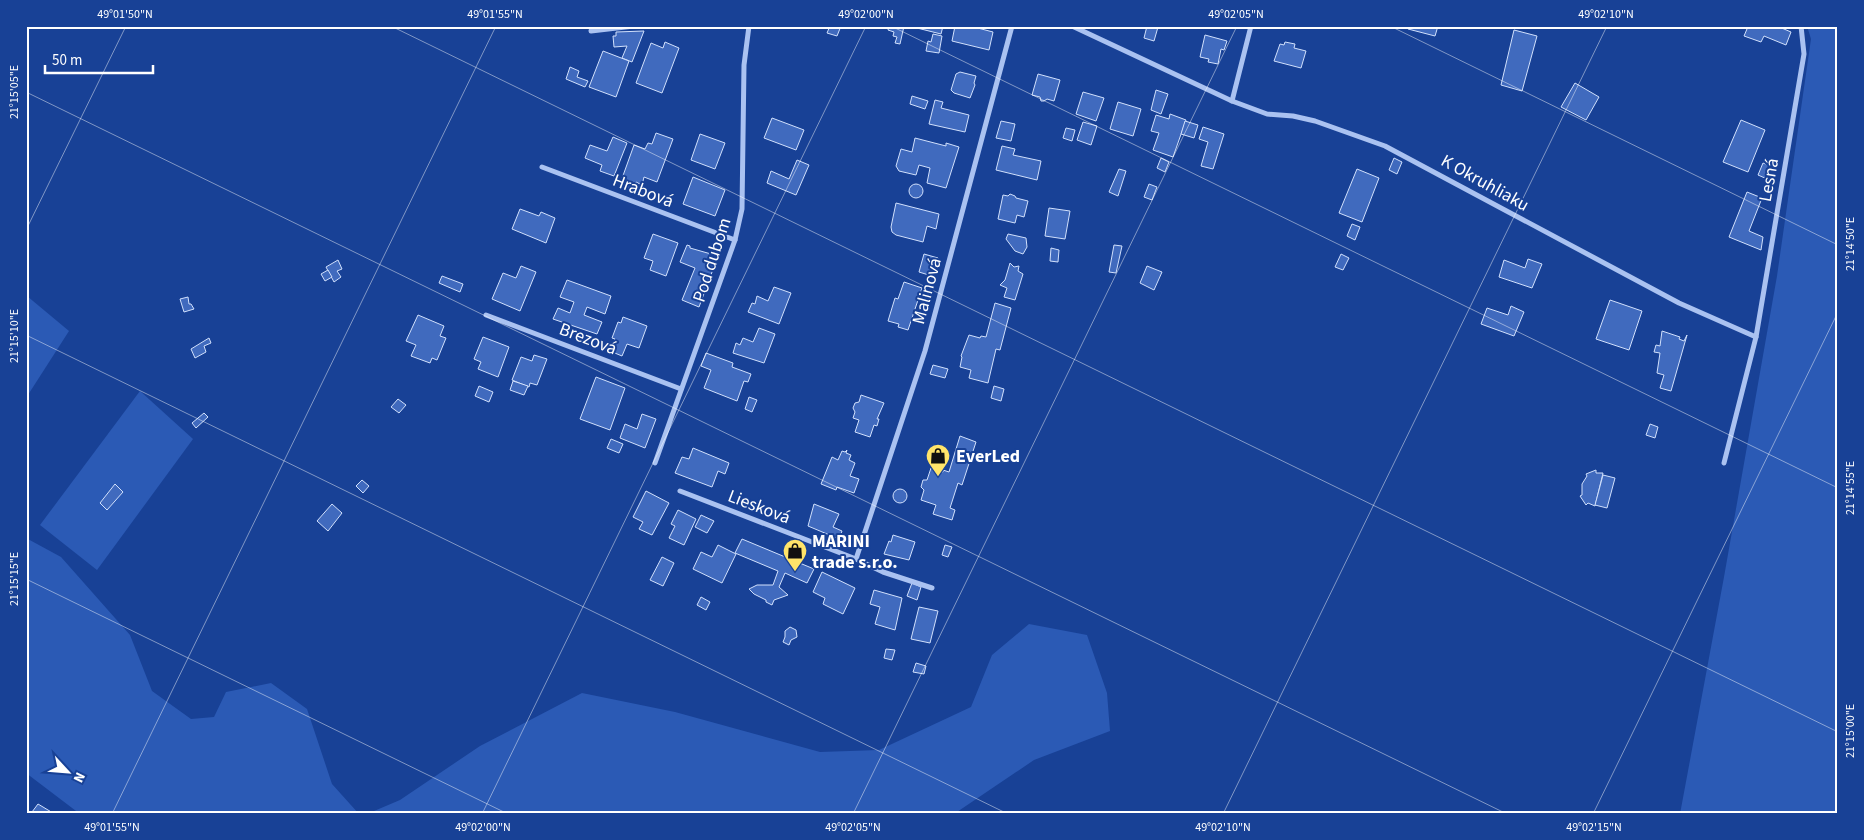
<svg xmlns="http://www.w3.org/2000/svg" width="1864" height="840" font-family="'Source Sans 3',sans-serif">
<style>
.green{fill:#2b5ab5}
.building{fill:#406abe;stroke:#d1e0fc}
.lines{fill:none;stroke-linecap:round;stroke-linejoin:round}
.minor{stroke:#aac2f1;stroke-width:5}
.ticks{fill:none;stroke:#fff;stroke-width:1;stroke-opacity:0.45}
.labels{text-anchor:middle;dominant-baseline:central;stroke-width:4;stroke-linejoin:round;paint-order:stroke}
.street-label{font-size:18px;fill:#fff;stroke:#184196}
.poi-label{font-size:18px;font-weight:bold;fill:#fff;stroke:#184196;text-anchor:start}
.neatline{fill:none;stroke:#fff;stroke-width:2}
.ticks-label{font-size:12px;text-anchor:middle;fill:#fff}
</style>
<rect width="100%" height="100%" fill="#184196"/>
<g class="green">
<polygon points="1807,26 1838,26 1838,814 1680,814 1724,577 1777,276 1811,39"/>
<polygon points="27,296 69,331 26,398 26,298"/>
<polygon points="140,391 193,439 97,570 40,525"/>
<polygon points="26,538 61,557 130,635 152,691 191,719 214,717 226,692 271,683 307,709 332,784 359,814 80,814 26,773"/>
<polygon points="1029,624 1087,635 1107,693 1110,731 1034,760 954,814 367,814 400,800 480,746 582,693 675,712 820,752 879,750 971,707 992,655"/>
</g>
<g class="building">
<polygon points="830,26 841,26 837,36 827,33"/>
<polygon points="889,26 904,26 900,44 895,43 897,37 893,36 894,32 888,30"/>
<polygon points="917,26 943,26 941,34 917,28"/>
<polygon points="955,26 970,26 993,32 989,50 952,41"/>
<polygon points="1147,26 1158,27 1154,41 1144,38"/>
<polygon points="1409,26 1438,26 1435,36 1408,29"/>
<polygon points="1746,26 1777,26 1791,32 1786,45 1764,36 1761,42 1744,36 1747,29 1745,28"/>
<polygon points="1514,30 1537,36 1522,91 1501,85"/>
<polygon points="644,31 632,62 622,58 627,46 614,47 613,36 616,36 616,32"/>
<polygon points="933,34 942,36 939,53 926,51 928,41 931,42"/>
<polygon points="1205,35 1227,41 1224,50 1221,49 1218,64 1208,62 1209,59 1200,57"/>
<polygon points="665,42 679,48 662,93 636,83 651,43 663,48"/>
<polygon points="1285,42 1295,44 1294,48 1306,51 1301,68 1274,61 1280,44 1284,45"/>
<polygon points="603,51 629,61 616,97 589,87"/>
<polygon points="570,67 579,71 577,77 588,81 585,87 566,79"/>
<polygon points="960,72 976,76 974,83 975,85 970,98 954,93 951,90 956,74"/>
<polygon points="1038,74 1060,80 1054,101 1047,99 1044,101 1041,101 1040,97 1032,95"/>
<polygon points="1575,83 1599,97 1586,120 1561,107"/>
<polygon points="1156,90 1168,94 1161,114 1151,110"/>
<polygon points="1083,92 1104,98 1096,121 1076,114"/>
<polygon points="912,96 928,101 925,109 910,104"/>
<polygon points="935,100 943,102 941,108 969,115 965,132 929,124"/>
<polygon points="1118,102 1141,109 1133,136 1110,129"/>
<polygon points="1170,114 1186,120 1173,157 1153,150 1159,133 1151,131 1156,115 1169,119"/>
<polygon points="772,118 804,130 796,150 764,138"/>
<polygon points="1741,120 1765,130 1748,172 1723,162"/>
<polygon points="1001,121 1015,124 1011,141 996,138"/>
<polygon points="1185,121 1198,125 1194,138 1181,134"/>
<polygon points="1083,122 1097,126 1091,145 1077,140"/>
<polygon points="1203,127 1224,134 1213,169 1201,166 1208,142 1199,139"/>
<polygon points="1066,128 1075,130 1072,141 1063,138"/>
<polygon points="656,133 673,139 657,182 644,177 642,185 636,182 633,189 620,184 634,145 645,149 648,143 652,144"/>
<polygon points="700,134 725,143 715,169 691,160"/>
<polygon points="613,137 627,143 614,176 600,171 602,165 585,158 590,145 607,151"/>
<polygon points="915,138 946,146 946,143 959,147 946,188 927,183 930,168 919,165 916,175 899,171 896,166 901,149 912,152"/>
<polygon points="1002,146 1015,149 1013,155 1041,161 1037,180 996,170"/>
<polygon points="1161,158 1169,162 1165,172 1157,168"/>
<polygon points="1394,158 1402,162 1397,174 1389,170"/>
<polygon points="797,160 809,165 796,195 767,183 771,171 789,179"/>
<polygon points="1763,163 1776,168 1774,182 1758,175"/>
<polygon points="1119,169 1126,171 1118,196 1109,192"/>
<polygon points="1357,169 1379,178 1362,222 1339,213"/>
<polygon points="693,177 725,190 715,216 683,204"/>
<circle cx="916" cy="191" r="7"/>
<polygon points="1149,184 1157,187 1152,200 1144,197"/>
<polygon points="1747,192 1762,198 1749,231 1763,237 1761,250 1729,237"/>
<polygon points="1010,194 1015,196 1016,198 1028,201 1024,217 1017,215 1015,223 998,219 1003,195 1008,196"/>
<polygon points="896,203 939,214 936,229 927,226 923,242 896,235 892,232 891,227"/>
<polygon points="1049,208 1070,211 1065,239 1045,236"/>
<polygon points="520,209 539,216 541,212 555,218 546,243 512,229"/>
<polygon points="1352,224 1360,227 1355,240 1347,236"/>
<polygon points="653,234 678,243 666,276 650,270 653,261 644,258"/>
<polygon points="1008,234 1026,238 1027,247 1023,254 1015,251 1006,239"/>
<polygon points="687,245 690,246 690,248 718,256 699,307 682,300 695,268 680,262"/>
<polygon points="1114,245 1122,246 1116,273 1109,272"/>
<polygon points="1051,248 1059,250 1058,262 1050,261"/>
<polygon points="924,254 938,258 932,276 919,272"/>
<polygon points="1341,254 1349,258 1343,270 1335,267"/>
<polygon points="1528,259 1542,264 1532,288 1499,277 1504,260 1525,268"/>
<polygon points="338,260 342,269 337,271 341,277 334,282 326,267"/>
<polygon points="1010,263 1014,267 1019,266 1018,271 1023,274 1015,300 1004,297 1007,288 1000,285 1005,280"/>
<polygon points="521,266 536,272 520,311 492,299 503,273 516,278"/>
<polygon points="1147,266 1162,272 1154,290 1140,283"/>
<polygon points="328,270 332,277 325,281 321,274"/>
<polygon points="442,276 463,284 460,292 439,283"/>
<polygon points="567,280 611,296 605,314 587,307 584,315 602,322 597,334 553,319 558,308 570,313 574,302 560,297"/>
<polygon points="904,282 922,288 908,330 898,327 899,324 888,321 895,298 898,299"/>
<polygon points="774,287 791,293 779,324 748,312 752,303 755,304 757,296 768,301"/>
<polygon points="188,297 189,304 191,304 194,309 184,312 180,299"/>
<polygon points="1610,300 1642,311 1629,350 1596,339"/>
<polygon points="995,303 1011,308 1000,350 996,349 988,383 969,378 971,370 960,367 962,357 961,356 969,335 980,338 981,336 986,337"/>
<polygon points="1511,306 1524,312 1514,336 1481,324 1487,308 1508,315"/>
<polygon points="418,315 444,326 440,336 446,338 437,360 432,358 430,363 411,356 416,345 406,341"/>
<polygon points="623,317 647,326 639,348 627,344 622,356 610,351 615,339 612,338 618,322 621,323"/>
<polygon points="759,328 775,334 764,363 733,353 736,343 740,345 743,338 753,342"/>
<polygon points="1662,331 1680,337 1679,339 1684,341 1687,335 1671,391 1660,388 1664,375 1657,373 1660,353 1654,352 1656,345 1660,346"/>
<polygon points="483,337 509,347 498,377 478,369 481,362 474,359"/>
<polygon points="209,338 211,343 204,346 206,352 195,358 191,349"/>
<polygon points="706,353 733,363 732,367 751,374 748,382 744,381 737,401 704,388 711,370 701,366"/>
<polygon points="534,355 547,359 537,385 530,383 529,387 512,380 521,357 532,361"/>
<polygon points="933,365 948,369 945,378 930,374"/>
<polygon points="596,377 625,388 610,430 580,419"/>
<polygon points="513,381 528,386 524,395 510,390"/>
<polygon points="479,386 493,392 489,402 475,396"/>
<polygon points="994,386 1004,389 1001,401 991,398"/>
<polygon points="861,395 884,403 877,419 879,419 877,426 874,425 870,437 855,432 859,420 853,418 855,412 853,408 855,403 859,402"/>
<polygon points="749,397 757,400 752,412 745,409"/>
<polygon points="398,399 406,405 399,413 391,407"/>
<polygon points="204,413 208,417 196,428 192,423"/>
<polygon points="642,414 656,419 645,448 620,438 625,424 637,429"/>
<polygon points="1650,424 1658,427 1655,438 1646,435"/>
<polygon points="960,436 976,442 962,485 958,483 950,508 955,510 952,520 933,514 936,505 921,500 924,490 921,487 923,480 927,480 931,468 943,472 943,470 949,472"/>
<polygon points="611,439 623,444 619,453 607,448"/>
<polygon points="693,448 729,463 725,474 718,471 712,487 675,473 682,457 689,459"/>
<polygon points="847,450 846,453 851,455 849,460 855,463 850,476 859,479 854,493 837,487 836,490 821,484 832,457 838,460 842,451 845,452"/>
<polygon points="1596,470 1596,473 1603,473 1595,506 1588,503 1586,505 1580,496 1582,495 1582,484 1587,476 1586,474"/>
<polygon points="1603,475 1615,478 1607,508 1595,505"/>
<polygon points="362,480 369,486 363,493 356,486"/>
<polygon points="115,484 123,492 107,510 100,503"/>
<circle cx="900" cy="496" r="7"/>
<polygon points="646,491 669,503 652,535 639,529 643,522 633,517"/>
<polygon points="332,504 342,513 328,531 317,521"/>
<polygon points="814,504 839,514 833,527 842,531 839,539 808,526"/>
<polygon points="678,510 696,519 684,545 669,538 675,526 671,524"/>
<polygon points="701,515 714,521 707,533 695,527"/>
<polygon points="893,535 915,542 909,560 884,554 889,541 891,542"/>
<polygon points="742,539 814,569 807,583 785,573 779,587 788,595 774,600 772,605 766,602 766,600 754,594 749,589 757,585 773,585 778,571 735,553"/>
<polygon points="718,545 736,554 722,583 693,569 701,552 712,557"/>
<polygon points="945,545 952,547 948,557 942,555"/>
<polygon points="662,557 674,563 663,586 650,580"/>
<polygon points="822,572 855,588 843,614 823,604 825,598 813,592"/>
<polygon points="912,583 921,587 917,600 907,596"/>
<polygon points="874,590 902,598 895,630 875,624 880,607 870,604"/>
<polygon points="701,597 710,602 706,610 697,605"/>
<polygon points="919,607 938,611 930,643 911,639"/>
<polygon points="790,627 796,630 797,637 791,640 789,645 783,642 785,637 785,631"/>
<polygon points="886,649 895,650 892,660 884,658"/>
<polygon points="916,663 926,666 924,674 913,672"/>
<polygon points="38,804 53,813 52,814 32,812"/>
</g>
<g class="lines">
<g class="minor">
<polyline points="1072,26 1232,101 1267,114 1293,116 1315,121 1385,146 1679,303 1756,337 1724,463"/>
<polyline points="591,31 634,26"/>
<polyline points="1232,101 1251,26"/>
<polyline points="542,167 735,240"/>
<polyline points="486,315 681,389"/>
<polyline points="1756,337 1804,54 1801,26"/>
<polyline points="655,463 735,240 742,209 744,65 749,26"/>
<polyline points="680,491 856,559 883,572 932,588"/>
<polyline points="856,559 925,351 1012,26"/>
</g>
</g>
<path class="ticks" d="M391,26L1838,732M891,26L1838,488M1390,26L1838,245M26,92L1507,814M26,230L126,26M26,335L1008,814M26,579L508,814M112,814L496,26M482,814L866,26M853,814L1237,26M1223,814L1607,26M1593,814L1838,312"/>
<defs>
<symbol id="shop-pin" viewBox="-11 -11 22 30"><path d="M0 17L-7.5 6A9.5 9.5 0 1 1 7.5 6Z" fill="#ffe46a" stroke="#184196"/><path d="M-5-2.5h2.3a2.7 3.5 0 0 1 5.4 0H5L5.5 6h-11ZM-1.5-2.5h3a1.5 2.3 0 0 0-3 0Z" fill="#111"/></symbol>
</defs>
<g fill-rule="evenodd">
<use href="#shop-pin" x="924" y="442" width="28" height="38"/>
<use href="#shop-pin" x="781" y="537" width="28" height="38"/>
</g>
<g class="labels">
<g class="street-label">
<text transform="translate(1769 180) rotate(-80)">Lesná</text>
<text transform="translate(1485 183) rotate(29)">K Okruhliaku</text>
<text transform="translate(643 191) rotate(21)">Hrabová</text>
<text transform="translate(712 260) rotate(-72)">Pod dubom</text>
<text transform="translate(927 291) rotate(-75)">Malinová</text>
<text transform="translate(588 339) rotate(21)">Brezová</text>
<text transform="translate(759 507) rotate(21)">Liesková</text>
</g>
<g class="poi-label">
<text x="956" y="456">EverLed</text>
<text x="812" y="541">MARINI<tspan x="812" dy="21">trade s.r.o.</tspan></text>
</g>
</g>
<rect width="1864" height="840" fill="none" stroke="#184196" stroke-width="55"/>
<g transform="translate(68 772) rotate(116)" stroke="#184196" stroke-width="4" paint-order="stroke">
<path d="M0-4L9 19L0 12L-9 19Z" fill="#ffffff"/>
<text y="-8" font-size="14" font-weight="bold" text-anchor="middle" fill="#ffffff">N</text>
</g>
<path d="M45 65v8h108v-8" fill="none" stroke="#ffffff" stroke-width="2.5"/>
<text x="52" y="65" font-size="15" fill="#ffffff" stroke="#184196" stroke-width="4" paint-order="stroke">50 m</text>
<rect x="28" y="28" width="1808" height="784" class="neatline"/>
<g class="ticks-label">
<text x="125" y="18">49°01'50"N</text>
<text x="495" y="18">49°01'55"N</text>
<text x="866" y="18">49°02'00"N</text>
<text x="1236" y="18">49°02'05"N</text>
<text x="1606" y="18">49°02'10"N</text>
<text transform="translate(14 92) rotate(-90)" y="4">21°15'05"E</text>
<text transform="translate(1850 244) rotate(-90)" y="4">21°14'50"E</text>
<text transform="translate(14 336) rotate(-90)" y="4">21°15'10"E</text>
<text transform="translate(1850 488) rotate(-90)" y="4">21°14'55"E</text>
<text transform="translate(14 579) rotate(-90)" y="4">21°15'15"E</text>
<text transform="translate(1850 731) rotate(-90)" y="4">21°15'00"E</text>
<text x="112" y="831">49°01'55"N</text>
<text x="483" y="831">49°02'00"N</text>
<text x="853" y="831">49°02'05"N</text>
<text x="1223" y="831">49°02'10"N</text>
<text x="1594" y="831">49°02'15"N</text>
</g>
</svg>
